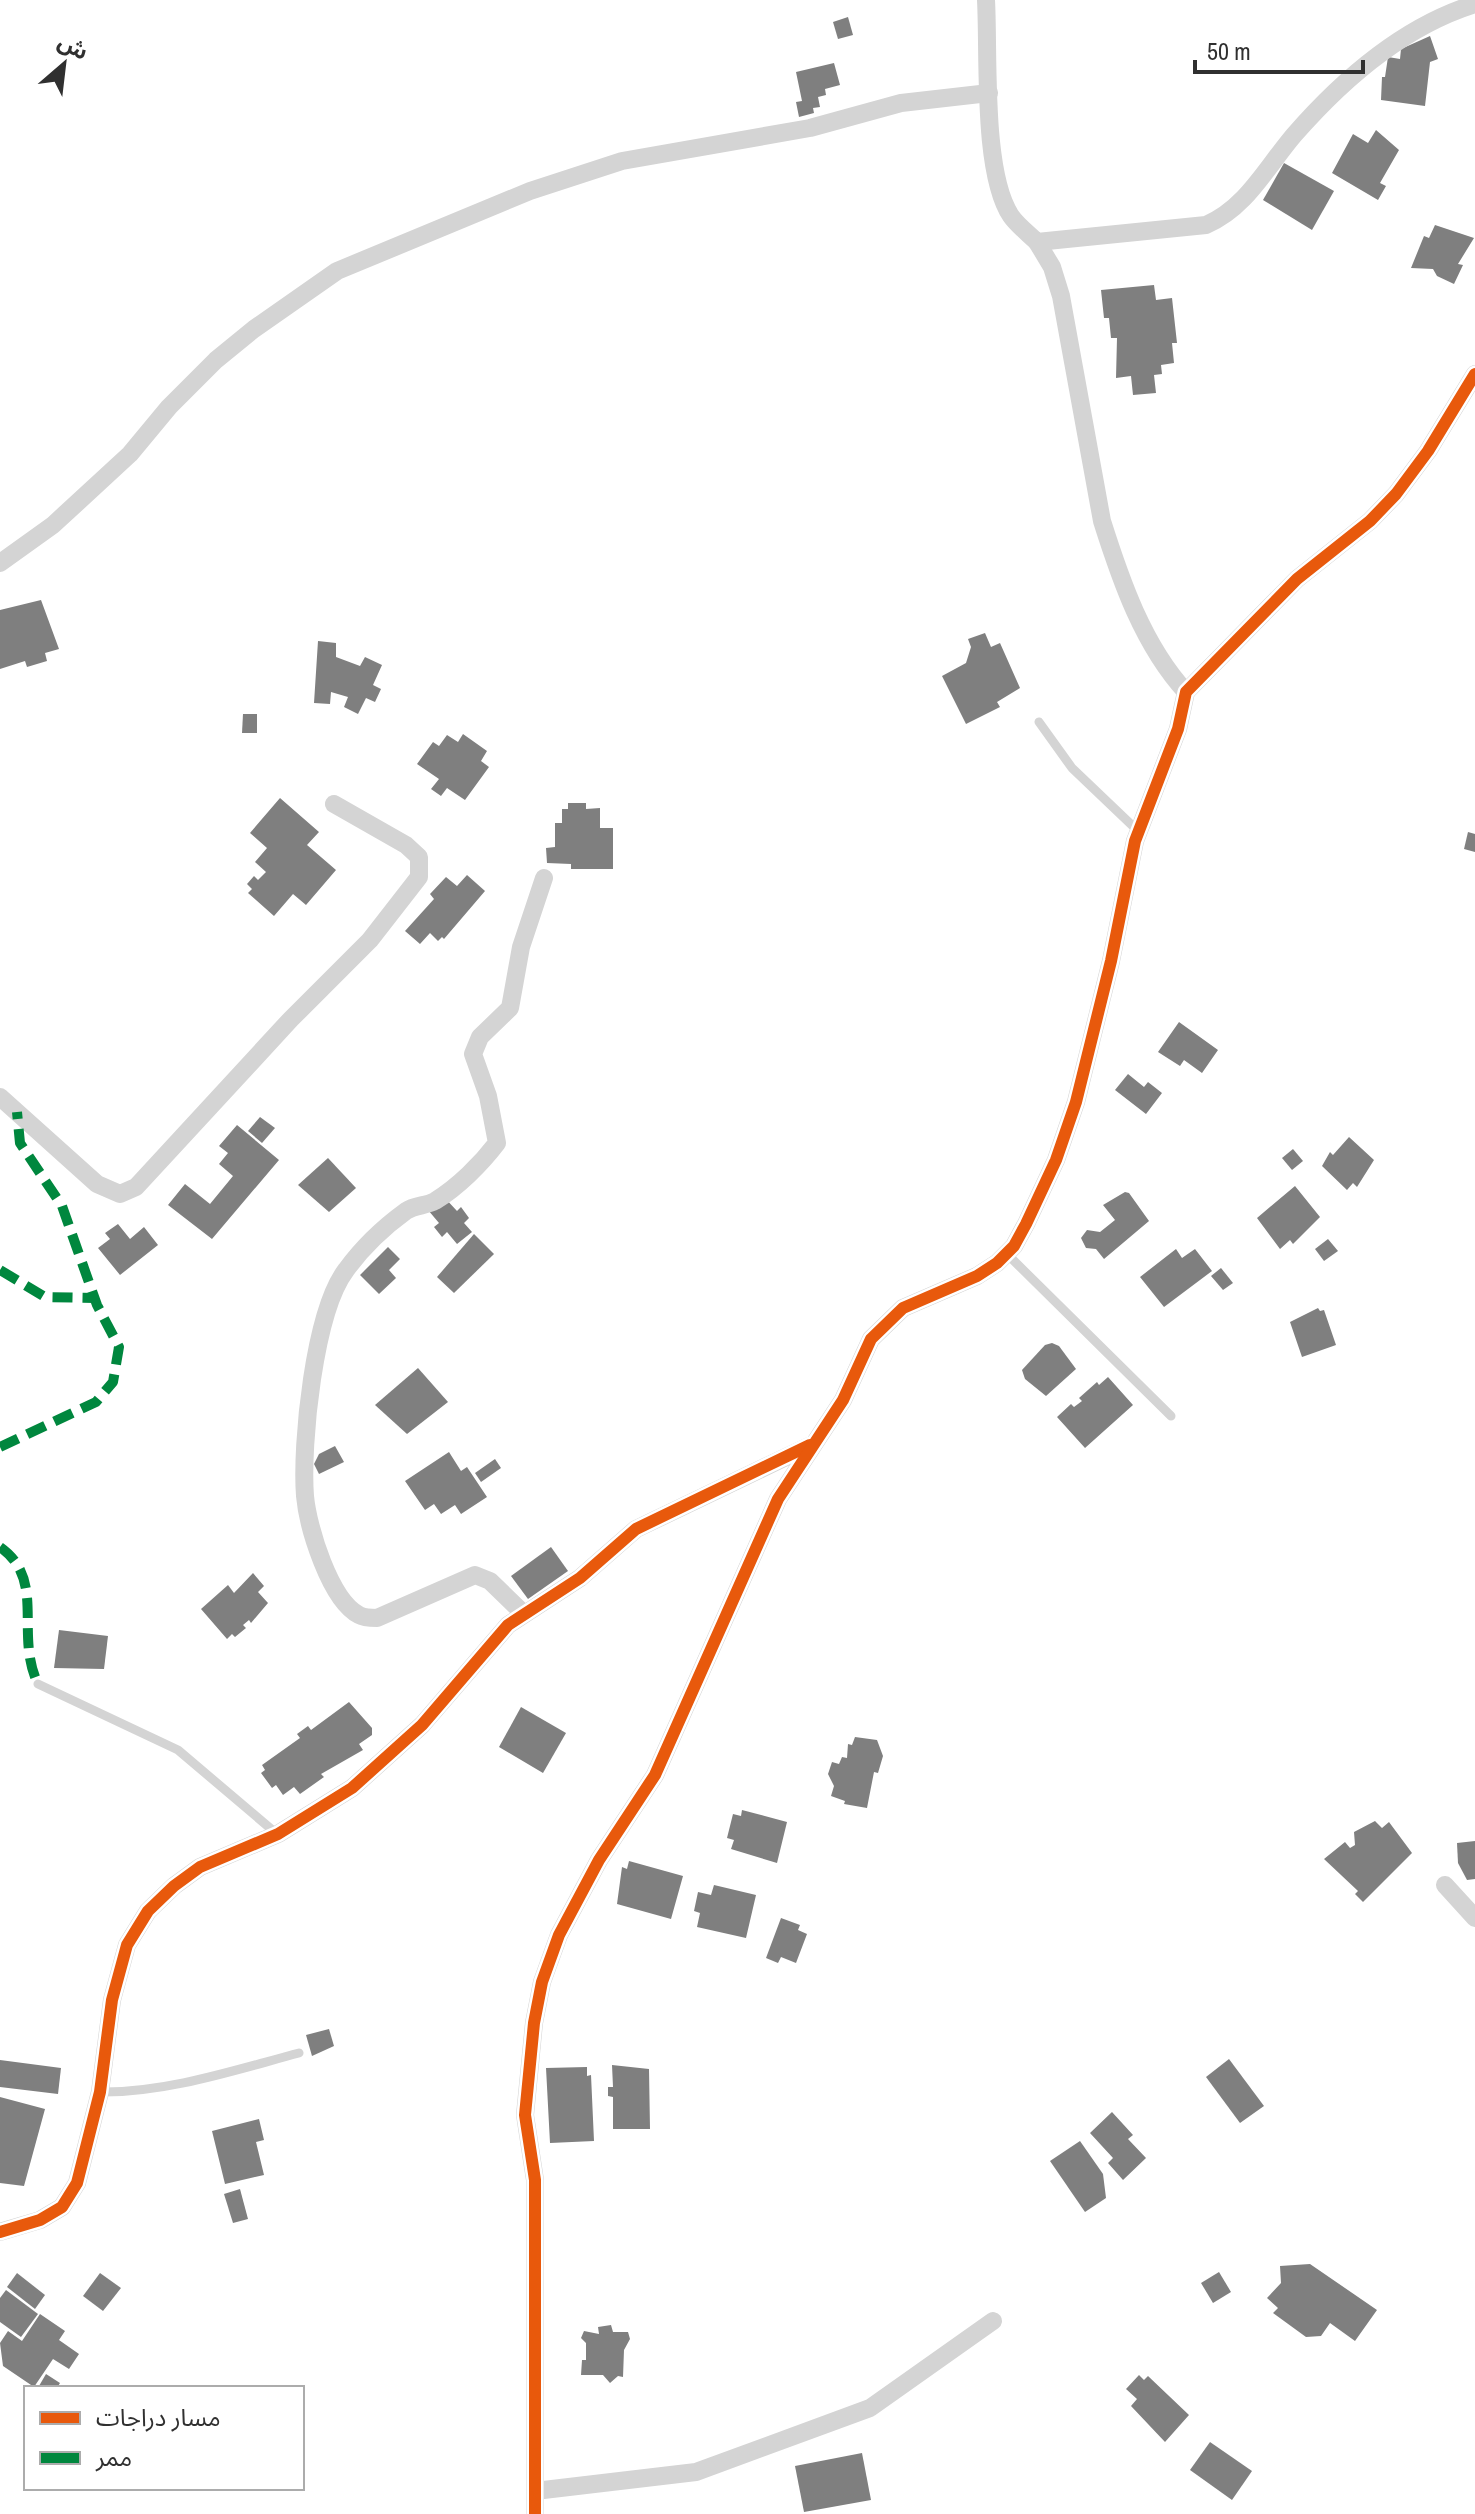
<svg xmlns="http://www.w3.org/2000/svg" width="1475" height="2514" font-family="'Archivo Narrow','Noto Sans Arabic',sans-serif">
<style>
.building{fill:#7f7f7f}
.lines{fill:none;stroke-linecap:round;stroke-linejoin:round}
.lane{stroke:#d4d4d4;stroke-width:9}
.street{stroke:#d4d4d4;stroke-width:18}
.quiet{stroke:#00873e;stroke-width:10;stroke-dasharray:20 10;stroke-linecap:butt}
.cycleway-casing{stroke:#fff;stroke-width:17}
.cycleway{stroke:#e8590c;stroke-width:12}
</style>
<rect width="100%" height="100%" fill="#fff"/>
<g class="building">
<polygon points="848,17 853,35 838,39 833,22"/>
<polygon points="1430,36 1438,59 1430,62 1425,106 1381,100 1382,77 1385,77 1388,57 1400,59 1401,49"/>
<polygon points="834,63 840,85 825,89 826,95 818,97 820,107 813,108 814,113 799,117 796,102 802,101 796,72"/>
<polygon points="1376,130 1399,150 1380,183 1386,186 1378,200 1332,173 1353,134 1368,143"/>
<polygon points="1284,163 1334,191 1312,230 1263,200"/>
<polygon points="1435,225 1474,238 1458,264 1463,265 1454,284 1437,276 1433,269 1411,268 1424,236 1429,238"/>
<polygon points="1154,285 1156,300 1172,298 1177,343 1172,343 1174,363 1161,365 1162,374 1154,375 1156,393 1133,395 1131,376 1116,378 1117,338 1111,338 1109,318 1104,318 1101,290"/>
<polygon points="41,600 59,649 45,653 47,661 27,667 25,661 0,669 0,610"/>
<polygon points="985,633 991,647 1000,643 1020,688 997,702 1000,707 966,724 942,676 966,663 971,647 968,639"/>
<polygon points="318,641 336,643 336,657 360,666 365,657 382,665 373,685 381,689 375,702 366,698 358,714 344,707 348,697 331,692 330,704 314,703"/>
<polygon points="243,714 257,714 257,733 242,733"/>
<polygon points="463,734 487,751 481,761 489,767 465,800 447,788 441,796 431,789 439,779 417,764 433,742 439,746 447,735 458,742"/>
<polygon points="280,798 319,832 307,845 336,870 306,905 293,894 274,916 248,893 252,889 247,884 254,876 258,880 266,872 255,862 267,848 250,833"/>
<polygon points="568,803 586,803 586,809 600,808 600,828 613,828 613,869 571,869 571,864 547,863 546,848 555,847 555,823 562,823 562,809 568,809"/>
<polygon points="1468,832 1475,834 1475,852 1464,849"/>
<polygon points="467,875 485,891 444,939 442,937 438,941 430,933 420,944 405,931 434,899 430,894 446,877 457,886"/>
<polygon points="1179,1022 1218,1050 1202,1073 1184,1060 1180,1066 1158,1052"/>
<polygon points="1128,1074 1144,1087 1148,1082 1162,1093 1146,1114 1115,1090"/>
<polygon points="260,1117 275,1128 262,1143 248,1131"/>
<polygon points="237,1125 279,1160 212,1239 168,1205 185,1184 210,1204 233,1176 219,1164 228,1153 219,1146"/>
<polygon points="1349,1137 1374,1160 1357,1187 1353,1183 1347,1190 1322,1166 1330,1152 1333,1155"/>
<polygon points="1293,1149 1303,1161 1292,1170 1282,1158"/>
<polygon points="328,1158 356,1188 329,1212 298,1185"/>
<polygon points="1295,1186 1320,1217 1293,1244 1290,1240 1280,1249 1257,1218"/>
<polygon points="1125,1192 1129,1193 1149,1221 1104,1259 1096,1249 1086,1248 1081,1238 1087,1230 1100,1232 1115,1220 1103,1205"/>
<polygon points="444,1197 457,1211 461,1207 469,1218 464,1223 472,1232 457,1244 447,1232 442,1237 434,1227 439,1223 428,1210"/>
<polygon points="118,1224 130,1239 144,1227 158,1245 120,1275 98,1248 110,1239 105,1233"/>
<polygon points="474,1234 494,1254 454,1293 437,1277"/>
<polygon points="1328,1239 1338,1251 1324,1261 1315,1249"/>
<polygon points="388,1247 400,1259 389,1270 396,1278 379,1294 360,1275"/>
<polygon points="1176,1249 1182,1258 1195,1249 1212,1271 1164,1307 1140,1277"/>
<polygon points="1221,1268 1233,1283 1223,1290 1211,1276"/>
<polygon points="1318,1308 1320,1311 1324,1310 1336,1345 1302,1357 1290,1322"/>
<polygon points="1052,1343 1059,1346 1076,1369 1046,1396 1025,1379 1022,1370 1045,1345"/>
<polygon points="418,1368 448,1402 407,1434 375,1405"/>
<polygon points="1108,1377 1133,1405 1085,1448 1057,1417 1071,1404 1074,1407 1082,1401 1079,1398 1097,1382 1099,1385"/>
<polygon points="335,1446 344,1462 319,1474 314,1464 319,1454"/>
<polygon points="449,1452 461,1471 467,1467 487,1497 461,1514 455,1505 441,1514 434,1504 425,1510 405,1481"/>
<polygon points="495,1459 501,1468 481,1482 475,1473"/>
<polygon points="551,1547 568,1571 528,1599 511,1576"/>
<polygon points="253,1573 264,1586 258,1592 268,1603 251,1623 249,1620 243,1625 246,1628 235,1637 232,1634 227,1639 201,1609 228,1585 234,1593"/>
<polygon points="59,1630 108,1636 104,1669 54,1668"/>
<polygon points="349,1702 372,1728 372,1735 359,1744 363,1750 321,1774 324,1777 300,1794 294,1787 283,1795 276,1785 272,1788 261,1773 265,1770 262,1765 300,1738 297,1734 308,1726 311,1730"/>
<polygon points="521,1707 566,1733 543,1773 499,1747"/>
<polygon points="855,1737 877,1740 883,1756 878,1773 874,1772 867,1808 844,1804 845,1801 831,1796 834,1786 828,1774 832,1762 839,1764 842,1757 847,1758 848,1744 852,1745"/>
<polygon points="742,1810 787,1822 777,1863 731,1849 734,1840 727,1838 733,1814 741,1816"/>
<polygon points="1375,1821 1382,1828 1389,1822 1412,1853 1363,1902 1355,1894 1358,1891 1324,1859 1345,1842 1350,1848 1355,1845 1354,1832"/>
<polygon points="1475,1841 1475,1879 1467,1880 1458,1863 1457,1843"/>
<polygon points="629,1861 683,1876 671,1919 617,1904 622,1867 627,1869"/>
<polygon points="714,1885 756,1895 746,1938 697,1927 700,1913 694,1911 698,1892 711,1895"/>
<polygon points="781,1918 800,1925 798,1930 807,1934 796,1963 781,1957 778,1963 766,1958"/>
<polygon points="329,2029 334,2046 312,2056 306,2035"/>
<polygon points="1229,2059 1264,2106 1240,2123 1206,2077"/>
<polygon points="0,2060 61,2068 58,2094 0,2087"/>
<polygon points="612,2065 649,2069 650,2129 613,2129 613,2097 608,2096 608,2087 613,2087"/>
<polygon points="587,2067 587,2076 591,2075 594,2141 550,2143 546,2068"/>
<polygon points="0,2097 45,2109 24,2186 0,2183"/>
<polygon points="1112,2112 1133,2135 1128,2139 1146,2158 1123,2180 1108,2163 1113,2158 1090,2133"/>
<polygon points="259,2119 264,2140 256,2142 264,2175 225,2184 212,2131"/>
<polygon points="1080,2141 1103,2174 1106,2198 1085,2212 1050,2161"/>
<polygon points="240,2189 248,2219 233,2223 224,2194"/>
<polygon points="1310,2264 1377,2310 1355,2341 1330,2323 1321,2336 1306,2337 1273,2313 1278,2308 1267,2298 1281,2283 1280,2266"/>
<polygon points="1219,2272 1231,2292 1213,2303 1201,2283"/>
<polygon points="17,2273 45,2295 35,2309 7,2287"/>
<polygon points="100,2273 121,2288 103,2311 83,2296"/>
<polygon points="6,2290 38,2314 21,2337 0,2322 0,2298"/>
<polygon points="40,2314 65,2331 59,2340 79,2354 69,2369 53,2359 34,2387 3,2366 0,2343 8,2331 22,2341"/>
<polygon points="611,2325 613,2332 628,2332 630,2339 624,2350 623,2377 618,2376 610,2383 603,2375 581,2375 582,2360 586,2360 586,2343 581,2338 584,2331 599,2334 598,2327"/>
<polygon points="46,2374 60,2383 57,2388 39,2386"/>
<polygon points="1139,2375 1144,2380 1148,2376 1189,2415 1165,2442 1131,2406 1137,2399 1126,2389"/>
<polygon points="1210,2442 1252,2471 1232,2500 1190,2470"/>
<polygon points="862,2453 871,2500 804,2512 795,2466"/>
</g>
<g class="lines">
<g class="lane">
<polyline points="1039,722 1072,768 1138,831"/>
<polyline points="1006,1253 1171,1416"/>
<polyline points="38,1684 178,1750 277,1834"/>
<path d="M100,2092C166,2093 235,2070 299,2053"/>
</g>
<g class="street">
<path d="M986,0C989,54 982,173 1011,216C1017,225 1029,234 1037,242L1206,225C1246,208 1266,168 1294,135C1342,80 1404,26 1475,4"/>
<path d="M1037,242L1052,267L1061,296L1102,521C1121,581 1143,645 1186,692"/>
<polyline points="0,563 53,525 130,454 169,407 216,360 254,329 337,271 530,191 622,161 810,128 901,103 989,93"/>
<polyline points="0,1097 97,1184 120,1194 136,1187 291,1019 370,940 419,877 419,857 406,845 334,804"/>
<path d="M524,1614L490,1581L475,1575L377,1618C372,1618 364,1618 359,1615C330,1600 308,1528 305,1496C301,1444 314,1312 346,1270C362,1248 384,1227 406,1211C415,1205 426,1206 435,1201C458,1187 481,1164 497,1143L488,1096L473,1054L480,1037L510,1008L521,947L544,878"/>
<polyline points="1445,1885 1475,1918"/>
<polyline points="0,2232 40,2220 62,2207 77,2183 100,2092 112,2000 127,1945 148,1911 174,1886 200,1867 278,1834 352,1788 422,1725 508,1625 580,1578 636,1529 809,1446"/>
<polyline points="535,2491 696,2472 870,2408 993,2321"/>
<polyline points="535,2514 535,2180 525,2115 534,2023 542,1982 559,1935 599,1860 655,1775 778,1499 843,1400 871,1339 903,1308 977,1276 997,1263 1014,1246 1026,1224 1056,1160 1076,1102 1111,961 1135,841 1178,729 1186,692 1297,579 1370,521 1396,494 1428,451 1475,374"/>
</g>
<g class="quiet">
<polyline points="0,1270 45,1297 95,1298"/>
<polyline points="0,1447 96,1402 113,1382 119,1347 97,1305 62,1206 20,1143 17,1112"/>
<path d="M0,1547C47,1580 14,1634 38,1684"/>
</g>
<defs>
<g id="cycleway">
<polyline points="0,2232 40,2220 62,2207 77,2183 100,2092 112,2000 127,1945 148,1911 174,1886 200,1867 278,1834 352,1788 422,1725 508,1625 580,1578 636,1529 810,1445"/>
<polyline points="535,2514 535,2180 525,2115 534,2023 542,1982 559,1935 599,1860 655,1775 778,1499 843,1400 871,1339 903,1308 977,1276 997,1263 1014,1246 1026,1224 1056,1160 1076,1102 1111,961 1135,841 1178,729 1186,692 1297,579 1370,521 1396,494 1428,451 1475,374"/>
</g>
</defs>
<use href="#cycleway" class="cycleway-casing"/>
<use href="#cycleway" class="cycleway"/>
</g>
<rect x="24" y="2386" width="280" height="104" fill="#ffffff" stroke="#acacac" stroke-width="2"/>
<rect x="40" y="2412" width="40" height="12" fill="#e8590c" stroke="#acacac" stroke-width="2"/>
<text x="96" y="2426" font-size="24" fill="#303030">مسار دراجات</text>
<rect x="40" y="2452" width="40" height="12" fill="#00873e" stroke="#acacac" stroke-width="2"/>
<text x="96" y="2466" font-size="24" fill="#303030">ممر</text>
<g transform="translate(64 64) rotate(28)" stroke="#ffffff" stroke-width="6" paint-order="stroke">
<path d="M0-6L14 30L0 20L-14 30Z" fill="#303030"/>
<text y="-12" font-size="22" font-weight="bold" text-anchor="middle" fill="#303030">ش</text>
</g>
<path d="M1195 60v12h168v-12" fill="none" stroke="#303030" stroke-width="4"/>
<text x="1207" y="60" font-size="24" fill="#303030" stroke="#ffffff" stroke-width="6" paint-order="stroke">50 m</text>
</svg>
